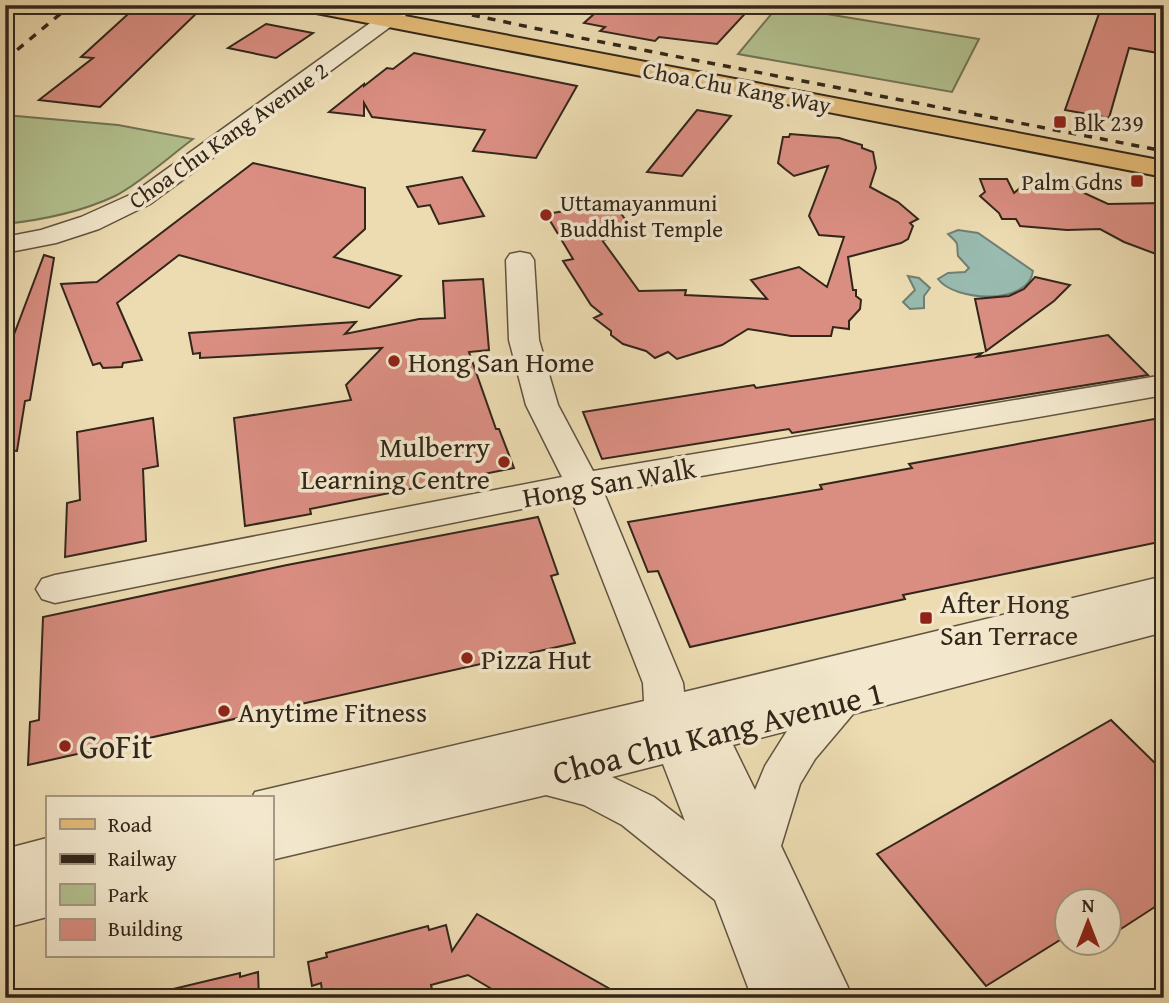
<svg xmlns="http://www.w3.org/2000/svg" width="1169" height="1003" font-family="'Gentium Book Plus',serif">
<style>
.green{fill:#b3c290;stroke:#727455;stroke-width:2}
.water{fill:#99bbb0;stroke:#707f74;stroke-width:2}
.building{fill:#da8e82;stroke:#32261a;stroke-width:2}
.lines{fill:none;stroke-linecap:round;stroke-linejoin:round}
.minor-casing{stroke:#615440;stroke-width:3}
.major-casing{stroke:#32261a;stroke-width:4}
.minor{fill:#f3e8cd;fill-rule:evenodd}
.major{fill:#e6be79;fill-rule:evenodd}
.rail{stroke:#32261a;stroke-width:3.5;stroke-dasharray:8 8;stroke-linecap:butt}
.poi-dot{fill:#8f2418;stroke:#f3e8cd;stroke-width:2.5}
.labels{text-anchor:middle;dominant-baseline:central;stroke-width:7;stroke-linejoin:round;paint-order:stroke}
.far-street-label{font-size:23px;fill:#32261a;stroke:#f3e8cd}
.far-poi-label{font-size:23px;fill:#32261a;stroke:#f3e8cd;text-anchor:start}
.poi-label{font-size:28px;fill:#32261a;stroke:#f3e8cd;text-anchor:start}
.street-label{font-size:28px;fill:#32261a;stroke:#f3e8cd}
.near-street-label{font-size:33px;fill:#32261a;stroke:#f3e8cd}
.near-poi-label{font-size:33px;fill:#32261a;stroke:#f3e8cd;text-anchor:start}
</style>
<rect width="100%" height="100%" fill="#eddcb2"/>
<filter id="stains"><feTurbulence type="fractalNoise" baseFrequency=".00286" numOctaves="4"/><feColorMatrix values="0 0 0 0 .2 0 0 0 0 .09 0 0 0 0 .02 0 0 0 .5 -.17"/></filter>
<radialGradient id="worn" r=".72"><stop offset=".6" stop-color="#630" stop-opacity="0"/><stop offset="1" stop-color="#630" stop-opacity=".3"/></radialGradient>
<g class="green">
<polygon points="778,6 979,39 952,92 738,54"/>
<path d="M5,115L118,125L193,139C170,156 139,184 115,196C81,212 42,220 5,224Z"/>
</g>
<g class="water">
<path d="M958,230L978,233L1033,271C1029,305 955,302 938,279L948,273L965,272L969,268L958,256C956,242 961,246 948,234Z"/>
<polygon points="908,276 919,278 930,288 924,296 924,308 910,309 903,302 915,290"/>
</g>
<g class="building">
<polygon points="138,5 205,5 100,107 39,100 93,58 81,57"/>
<polygon points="604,5 753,5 717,44 659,37 655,41 600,31 605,27 584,23"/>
<polygon points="1102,5 1136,5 1164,10 1164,54 1129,48 1109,118 1065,110"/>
<polygon points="266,24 313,33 276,58 228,48"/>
<polygon points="414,53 453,61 577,86 536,158 473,151 485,130 372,117 364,103 364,116 329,112 364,84 364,86 387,68 393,69"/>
<polygon points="697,110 731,116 682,176 647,172"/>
<polygon points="790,134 839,138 862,145 862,148 873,152 876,168 870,187 898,202 918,219 910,223 913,226 908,239 901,243 848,257 853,290 856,290 856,296 861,300 860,309 849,321 849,329 833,327 831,336 791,336 748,329 722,345 677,359 668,352 655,358 646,351 623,344 611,335 611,331 594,318 602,314 591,305 563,261 573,259 546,214 614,203 635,234 602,240 639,291 686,290 685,295 767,299 751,280 799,267 827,287 844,237 819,235 809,216 828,166 794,176 785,169 778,163 783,137 789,137"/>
<polygon points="253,163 365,188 365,229 334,257 401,276 369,308 179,255 117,303 142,360 123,363 122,367 103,368 100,363 93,365 61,284 97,282"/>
<polygon points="462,177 484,216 439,224 430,205 418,207 407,187"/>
<polygon points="1033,177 1069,186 1108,204 1164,203 1164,257 1124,242 1100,229 1067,230 1020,226 1016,219 1002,219 999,213 980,196 985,192 980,179 1007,179 1014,193"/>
<polygon points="44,255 54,258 30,400 25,401 17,451 5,450 5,345 10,345"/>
<polygon points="1035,277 1070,285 1054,301 986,351 975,299 1009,296 1024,289"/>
<polygon points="483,279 489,350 469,352 496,429 499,429 514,468 310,509 311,514 245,526 234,418 351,400 346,385 382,348 200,358 200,353 193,354 189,333 356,322 345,334 419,319 445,318 443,281"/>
<polygon points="1108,335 1148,375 792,433 789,429 602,459 583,412 754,385 756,388 982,353 977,357"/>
<polygon points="153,418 158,466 143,469 146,541 65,557 67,503 80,500 77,432"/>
<polygon points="1154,419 1164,430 1164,541 903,595 905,599 690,647 658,571 648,572 628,522 822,489 820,485 912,468 909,464"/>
<polygon points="538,517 558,574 551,576 575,643 28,765 30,722 39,720 43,617 287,565"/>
<polygon points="1111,720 1164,772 1164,901 1110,936 1110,901 1068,901 1068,935 986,986 877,854"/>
<polygon points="477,914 626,998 507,998 468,975 431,985 434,998 334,998 332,989 322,991 321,983 312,986 308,962 327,957 326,953 428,926 429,930 446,925 452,951"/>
<polygon points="258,972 259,998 174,998 173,989 240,973 240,977"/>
</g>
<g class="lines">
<defs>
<g id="minor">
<polygon points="398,6 405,8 408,12 405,16 150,204 99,229 56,243 5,253 5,237 41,230 81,217 132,194 391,8"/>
<path d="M520,252L530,254L534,260L539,340L558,405L593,471L1164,375V395L604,493L683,683L684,692L1164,576V632L853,714L815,759L800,784L781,846L853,998H802L798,988L802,998H752L715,900L622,825L584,805L546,795L271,860V798H252L255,792L644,701L643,683L571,499L55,603L42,599L36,589L42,579L55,575L562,477L526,405L509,340L506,260L510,254ZM787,731L765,766L755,790L733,745ZM663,764L685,821L654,797L612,777Z"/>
<polygon points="47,838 47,917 5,928 5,849"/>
</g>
<polygon id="major" points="300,5 347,5 1164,161 1164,177 311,12 303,10"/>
</defs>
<use href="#minor" class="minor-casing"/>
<use href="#major" class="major-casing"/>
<use href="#minor" class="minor"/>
<use href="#major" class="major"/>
<g class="rail">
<polyline points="425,5 581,38 1164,151"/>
<polyline points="5,60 71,5"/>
</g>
</g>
<g class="poi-dot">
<rect x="1053" y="115" width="14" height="14" rx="3.5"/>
<rect x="1130" y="174" width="14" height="14" rx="3.5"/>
<circle cx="546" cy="215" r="7"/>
<circle cx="394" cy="361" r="7"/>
<circle cx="504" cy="462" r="7"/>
<rect x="919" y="611" width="14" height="14" rx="3.5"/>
<circle cx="467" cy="658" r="7"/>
<circle cx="224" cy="711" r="7"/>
<circle cx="65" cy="746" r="7"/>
</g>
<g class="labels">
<g class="far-street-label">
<text transform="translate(737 87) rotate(11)">Choa Chu Kang Way</text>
<text transform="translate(228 135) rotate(-35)">Choa Chu Kang Avenue 2</text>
</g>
<g class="far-poi-label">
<text x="1074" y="122">Blk 239</text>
<text x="1123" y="181" text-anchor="end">Palm Gdns</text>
<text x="560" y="202">Uttamayanmuni<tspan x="560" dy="26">Buddhist Temple</tspan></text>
</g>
<g class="poi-label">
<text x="408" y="361">Hong San Home</text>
<text x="490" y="446" text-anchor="end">Mulberry<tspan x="490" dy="32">Learning Centre</tspan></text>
<text x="940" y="602">After Hong<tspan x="940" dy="32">San Terrace</tspan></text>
<text x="481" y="658">Pizza Hut</text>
<text x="238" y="711">Anytime Fitness</text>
</g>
<g class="street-label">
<text transform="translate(609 482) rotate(-10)">Hong San Walk</text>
</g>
<g class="near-street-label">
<text transform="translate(718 732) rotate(-14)">Choa Chu Kang Avenue 1</text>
</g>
<g class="near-poi-label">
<text x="79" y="746">GoFit</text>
</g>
</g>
<rect width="1169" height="1003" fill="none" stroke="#eddcb2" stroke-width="28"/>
<rect x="7" y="7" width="1155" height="989" fill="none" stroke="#32261a" stroke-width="3.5"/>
<rect x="14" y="14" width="1141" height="975" fill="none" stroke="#32261a" stroke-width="2"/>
<rect x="46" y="796" width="228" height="161" fill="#f3e8cd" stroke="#a69a85" stroke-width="2"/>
<rect x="60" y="819" width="35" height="10" fill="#e6be79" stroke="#a69a85" stroke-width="2"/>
<text x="108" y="832" font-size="21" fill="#32261a">Road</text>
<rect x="60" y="854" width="35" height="10" fill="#32261a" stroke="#a69a85" stroke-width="2"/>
<text x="108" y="866" font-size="21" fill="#32261a">Railway</text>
<rect x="60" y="884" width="35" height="21" fill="#b3c290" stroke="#a69a85" stroke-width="2"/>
<text x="108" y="902" font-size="21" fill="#32261a">Park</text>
<rect x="60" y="919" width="35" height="21" fill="#da8e82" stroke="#a69a85" stroke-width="2"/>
<text x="108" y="936" font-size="21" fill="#32261a">Building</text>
<g transform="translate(1088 922)"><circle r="33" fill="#f3e8cd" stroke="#a69a85" stroke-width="2"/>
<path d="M0-5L12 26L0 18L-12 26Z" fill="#8f2418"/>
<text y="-10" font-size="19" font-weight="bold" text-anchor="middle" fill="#32261a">N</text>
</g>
<rect width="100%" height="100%" filter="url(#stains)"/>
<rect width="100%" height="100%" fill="url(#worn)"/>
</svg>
